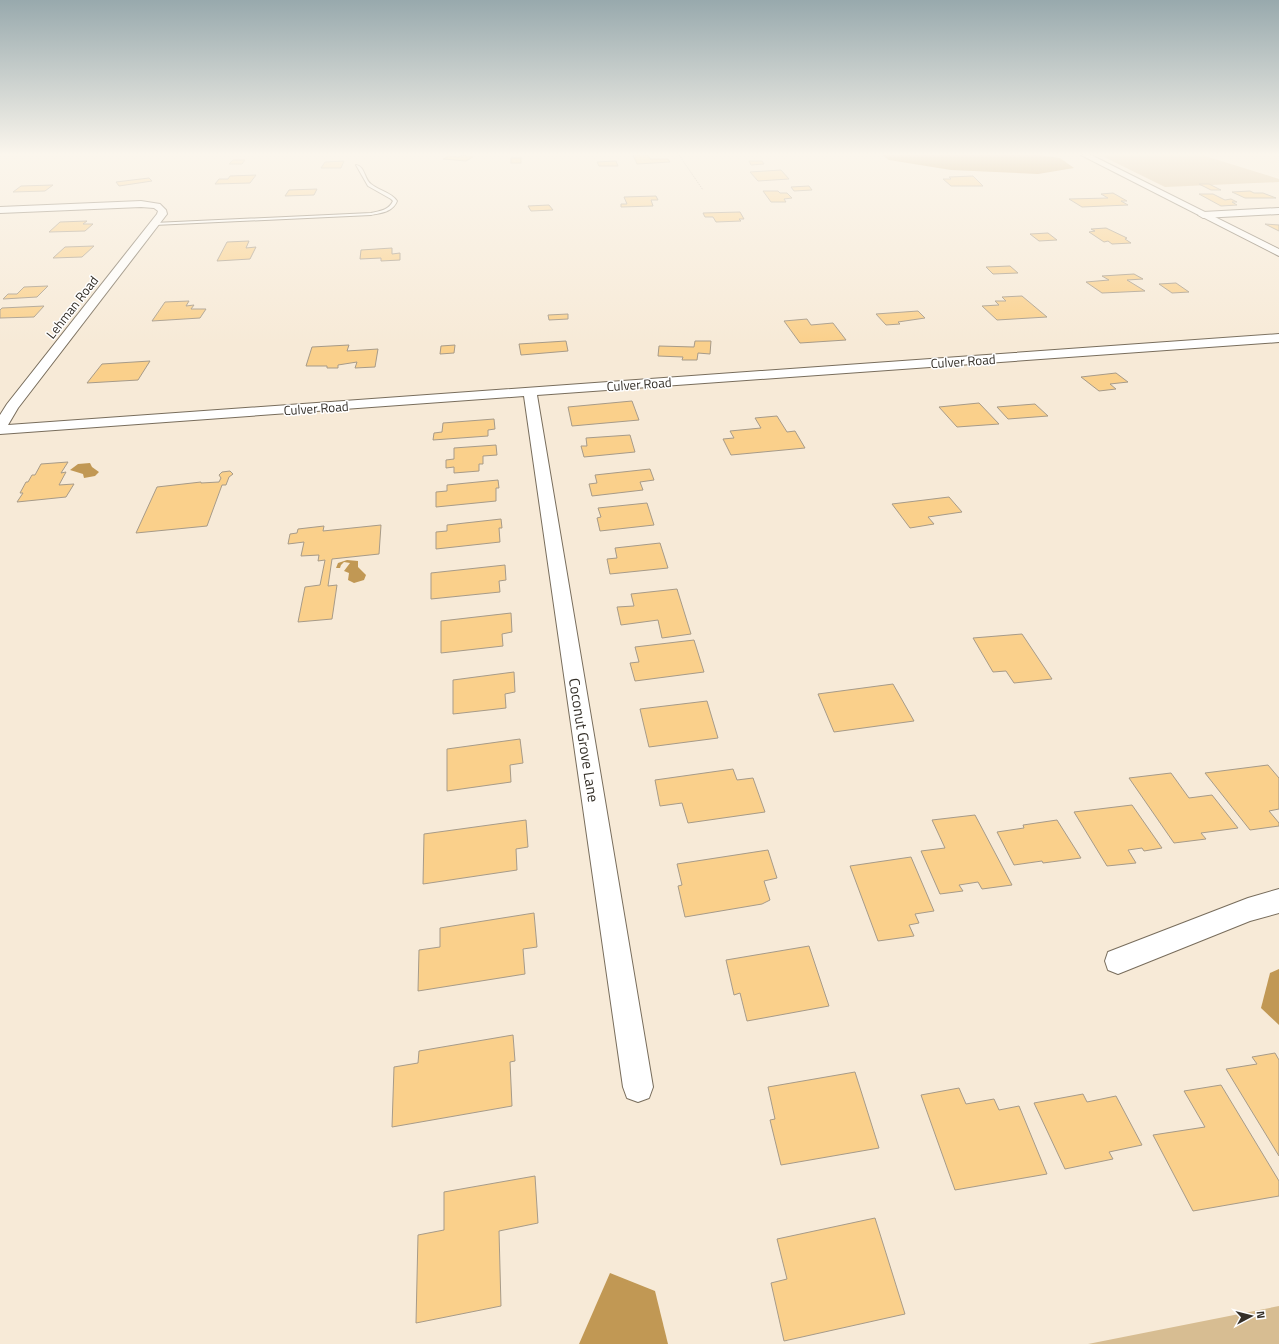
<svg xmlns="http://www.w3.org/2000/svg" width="1279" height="1344" font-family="'Titillium Web',sans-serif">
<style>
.green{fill:#d7bd92}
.water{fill:#c19854}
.building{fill:#fad08b;stroke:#a79b89}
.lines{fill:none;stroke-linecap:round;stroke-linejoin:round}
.service-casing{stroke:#786d5c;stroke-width:2}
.minor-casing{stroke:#786d5c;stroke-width:2}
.tertiary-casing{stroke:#786d5c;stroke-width:2}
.path{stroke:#b9ae9f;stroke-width:1;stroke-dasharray:1.5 1;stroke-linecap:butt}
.service{fill:#fff;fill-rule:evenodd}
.minor{fill:#fff;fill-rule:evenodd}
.tertiary{fill:#fff;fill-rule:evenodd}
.labels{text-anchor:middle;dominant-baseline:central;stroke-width:3;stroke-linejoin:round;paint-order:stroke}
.far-street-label{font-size:13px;fill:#342f28;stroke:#fff}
.street-label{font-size:15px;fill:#342f28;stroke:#fff}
</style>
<rect width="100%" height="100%" fill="#f7ead7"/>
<g class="green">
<polygon points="1100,155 1206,155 1205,156 1279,179 1279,182 1165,187"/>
<polygon points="1279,1306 1279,1344 1088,1344"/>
</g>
<g class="water">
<polygon points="882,155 1040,155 1060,158 1074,168 1038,174 951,170 889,160"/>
<polygon points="90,463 92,467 99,472 95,476 84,478 83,474 70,470 78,464"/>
<polygon points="347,560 358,561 358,567 366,575 364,580 354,583 348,580 349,573 344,571 350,563 344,562 341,565 340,568 336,568 338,563"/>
<polygon points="1279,969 1279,1025 1261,1008 1270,973"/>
<polygon points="610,1273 655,1291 668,1344 579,1344"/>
</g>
<g class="building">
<polygon points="462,155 473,157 466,161 443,159 449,156 459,157"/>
<polygon points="633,155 648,155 650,159 668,159 670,162 637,164"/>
<rect x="511" y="158" width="10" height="5"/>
<polygon points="233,160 245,160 242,164 229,164"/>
<polygon points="344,161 341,168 321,168 325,162"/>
<polygon points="616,161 618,166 599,166 597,162"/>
<polygon points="749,161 762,161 764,164 751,165"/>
<polygon points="781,170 789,179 758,181 750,172"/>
<polygon points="256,175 250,183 215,184 219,179 228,179 230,176"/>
<polygon points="973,176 983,186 951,186 943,179 951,179 949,177"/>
<polygon points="149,178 152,181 119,186 116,182"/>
<polygon points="1199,184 1209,184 1221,190 1211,190"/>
<polygon points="53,185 45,191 13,192 21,186"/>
<polygon points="809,186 812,190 794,191 791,187"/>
<polygon points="317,189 314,195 285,196 289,190"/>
<polygon points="763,191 778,191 780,193 787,193 792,198 784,199 786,202 771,202"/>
<polygon points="1250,191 1254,193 1263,193 1276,198 1245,198 1232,192"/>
<polygon points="1113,193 1127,201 1121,201 1128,205 1082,207 1069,199 1108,198 1101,194"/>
<polygon points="1199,194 1213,194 1225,200 1231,199 1237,202 1232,202 1237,205 1221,206"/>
<polygon points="656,196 658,200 651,200 653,206 621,207 621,204 627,204 624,197"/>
<polygon points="549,205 553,210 531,211 528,206"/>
<polygon points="740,212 744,219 739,219 741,221 716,222 713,217 705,217 703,213"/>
<polygon points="87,221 83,224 93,224 85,231 49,232 60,222"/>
<polygon points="1265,224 1279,225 1279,231"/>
<polygon points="1106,228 1127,238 1125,239 1131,243 1112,244 1108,241 1104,242 1089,232 1095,231 1091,229"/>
<polygon points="1048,233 1057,240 1039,241 1030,234"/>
<polygon points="249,241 246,248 256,247 250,259 217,261 227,242"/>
<polygon points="94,246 82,257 53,258 65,247"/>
<polygon points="392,248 392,254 400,253 400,260 381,261 381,258 360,259 361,250"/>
<polygon points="1010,266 1018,273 993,274 986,267"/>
<polygon points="1134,274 1143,279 1127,280 1145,291 1102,293 1086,282 1109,280 1102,276"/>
<polygon points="1176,283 1189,292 1172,293 1159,284"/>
<polygon points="48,286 37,297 3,299 8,294 17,294 24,287"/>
<polygon points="1022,296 1047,317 997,320 982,306 999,305 995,301 1006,301 1002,297"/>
<polygon points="189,301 186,306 194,305 191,309 206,309 200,318 152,321 165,302"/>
<polygon points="44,306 34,317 0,318 0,310 2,308"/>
<polygon points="918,311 925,318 898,322 900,324 886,325 876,314"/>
<polygon points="568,314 568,319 549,320 548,315"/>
<polygon points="807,319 811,325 833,323 846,340 800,343 784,321"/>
<polygon points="566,341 568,351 521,355 519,344"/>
<polygon points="695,341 711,341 710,354 698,353 697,360 682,360 683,357 658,356 659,346 694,347"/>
<polygon points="349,345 347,351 378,349 375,367 355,368 357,362 338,365 338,368 327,368 327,366 306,366 312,347"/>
<polygon points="455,345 454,353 440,354 441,346"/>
<polygon points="150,361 138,380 87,383 102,364"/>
<polygon points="1116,373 1128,382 1110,384 1116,389 1099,391 1081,377"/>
<polygon points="632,401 639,420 572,426 568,407"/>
<polygon points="979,403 999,424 957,427 939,407"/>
<polygon points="1035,404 1048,416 1008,419 997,407"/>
<polygon points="777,416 787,432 795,431 805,448 731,455 723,439 734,438 730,431 761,428 755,418"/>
<polygon points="494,419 495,429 488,430 488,436 433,440 434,433 442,432 443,423"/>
<polygon points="630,435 635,452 584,457 581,446 587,446 586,438"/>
<polygon points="496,445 497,455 483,456 483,464 479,464 479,471 454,473 454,467 446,468 446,460 454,459 454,448"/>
<polygon points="68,462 61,473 66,472 59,485 74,484 66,497 17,502 23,493 20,493 26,482 28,482 32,475 35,475 41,464"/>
<polygon points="650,469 654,480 640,482 643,490 592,496 589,484 597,483 595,475"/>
<polygon points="230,471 233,474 229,477 226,485 222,485 207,526 136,533 157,487 201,482 201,483 219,482 221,478 219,475 222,472"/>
<polygon points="498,480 499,488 496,488 496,501 436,507 436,492 447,491 447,485"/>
<polygon points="949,497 962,512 928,517 934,524 910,528 892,504"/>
<polygon points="647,503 654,525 600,531 597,518 601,517 598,508"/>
<polygon points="501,519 502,528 499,528 500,542 436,549 436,532 447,531 447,525"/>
<polygon points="381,525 379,554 332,559 328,586 337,585 332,619 298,622 305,587 320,585 325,560 318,561 319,555 301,556 304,542 288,544 290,534 297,533 298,529 324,526 323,531"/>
<polygon points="660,543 668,568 610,574 607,559 617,558 615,548"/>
<polygon points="505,565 506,580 499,581 500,592 431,599 431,573"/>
<polygon points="677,589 691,634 662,638 658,620 621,625 617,607 634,606 631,594"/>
<polygon points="511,613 512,632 502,634 503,646 441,653 441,621"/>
<polygon points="1022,634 1052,679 1014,683 1006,671 993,672 973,638"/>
<polygon points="694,640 704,672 635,681 630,663 639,662 635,647"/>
<polygon points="514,672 515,692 505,694 506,708 453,714 453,680"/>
<polygon points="893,684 914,721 834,732 818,694"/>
<polygon points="707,701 718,738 649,747 640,709"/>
<polygon points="520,739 523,763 510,765 511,782 447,791 447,749"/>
<polygon points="1268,765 1279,778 1279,809 1269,811 1279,823 1279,826 1250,830 1205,773"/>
<polygon points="733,769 737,780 753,778 765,812 688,823 682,803 660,806 655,780"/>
<polygon points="1171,773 1189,798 1212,795 1238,828 1201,833 1206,839 1174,843 1129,778"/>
<polygon points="1132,805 1162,848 1144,851 1142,848 1128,850 1136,863 1107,866 1074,812"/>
<polygon points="975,815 1012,885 982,889 978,882 959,885 963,891 940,894 921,851 945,848 932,820"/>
<polygon points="526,820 528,847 516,849 517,870 423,884 424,834"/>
<polygon points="1057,820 1081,858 1043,863 1042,861 1014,865 997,832 1024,828 1023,825"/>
<polygon points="768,850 777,878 764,881 770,900 762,904 685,917 678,886 682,885 677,864"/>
<polygon points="911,857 934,911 915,914 919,923 909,925 914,936 878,941 850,866"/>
<polygon points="534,913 537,947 523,949 525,974 418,991 419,950 440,947 440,928"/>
<polygon points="809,946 829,1006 747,1021 740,993 734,995 726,960"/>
<polygon points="513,1035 515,1061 510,1062 512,1106 392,1127 394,1067 418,1063 419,1051"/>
<polygon points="1275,1053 1279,1060 1279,1156 1226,1069 1257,1064 1252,1057"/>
<polygon points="855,1072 879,1148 781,1165 770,1120 775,1119 768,1087"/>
<polygon points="1221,1085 1279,1181 1279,1196 1193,1211 1153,1135 1205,1127 1184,1091"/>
<polygon points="959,1088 966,1104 994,1099 999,1110 1019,1106 1047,1174 955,1190 921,1095"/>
<polygon points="1083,1094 1087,1102 1116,1096 1142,1145 1109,1152 1113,1159 1065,1169 1034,1103"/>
<polygon points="535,1176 538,1223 499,1231 501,1306 416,1323 418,1235 444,1230 444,1192"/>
<polygon points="875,1218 905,1314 784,1341 771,1283 787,1279 777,1239"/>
</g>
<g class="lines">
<defs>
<path id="service" d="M356,165C365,166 364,179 371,184C379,191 391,192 397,201C393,212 381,213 371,215L154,225L152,224L154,223L371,213C380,211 389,210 393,201L391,199L368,186Z"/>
<g id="minor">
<polygon points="141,201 160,204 166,210 167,214 18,408 8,425 1279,334 1279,342 537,395 653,1087 649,1098 638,1102 627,1098 623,1087 524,396 0,434 0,415 7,404 157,214 158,211 154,208 141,207 0,213 0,207"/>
<polygon points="1279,208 1279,214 1203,218 1198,215 1203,212"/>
<polygon points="1279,889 1279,913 1250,921 1118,974 1108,970 1105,961 1108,952 1248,898"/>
</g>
<polygon id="tertiary" points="1081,155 1091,155 1279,249 1279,256"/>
</defs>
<use href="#service" class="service-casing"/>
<use href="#minor" class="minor-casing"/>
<use href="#tertiary" class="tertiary-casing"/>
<polyline class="path" points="679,155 703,190"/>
<use href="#service" class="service"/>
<use href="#minor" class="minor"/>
<use href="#tertiary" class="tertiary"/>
</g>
<linearGradient id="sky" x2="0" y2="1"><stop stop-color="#98a9ad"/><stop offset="0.45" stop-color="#fbf6ed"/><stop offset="1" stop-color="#fbf6ed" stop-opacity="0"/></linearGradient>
<rect width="1279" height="343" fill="url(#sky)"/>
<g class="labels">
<g class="far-street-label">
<text transform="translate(72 307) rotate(-52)">Lehman Road</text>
<text transform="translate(963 361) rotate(-4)">Culver Road</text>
<text transform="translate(639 384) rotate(-4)">Culver Road</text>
<text transform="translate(316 408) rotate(-4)">Culver Road</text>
</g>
<g class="street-label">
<text transform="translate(584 740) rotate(81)">Coconut Grove Lane</text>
</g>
</g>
<g transform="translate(1251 1316) rotate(83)" stroke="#ffffff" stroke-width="3" paint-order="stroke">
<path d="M0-3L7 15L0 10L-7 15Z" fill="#342f28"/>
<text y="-6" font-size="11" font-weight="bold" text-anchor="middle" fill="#342f28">N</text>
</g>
</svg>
